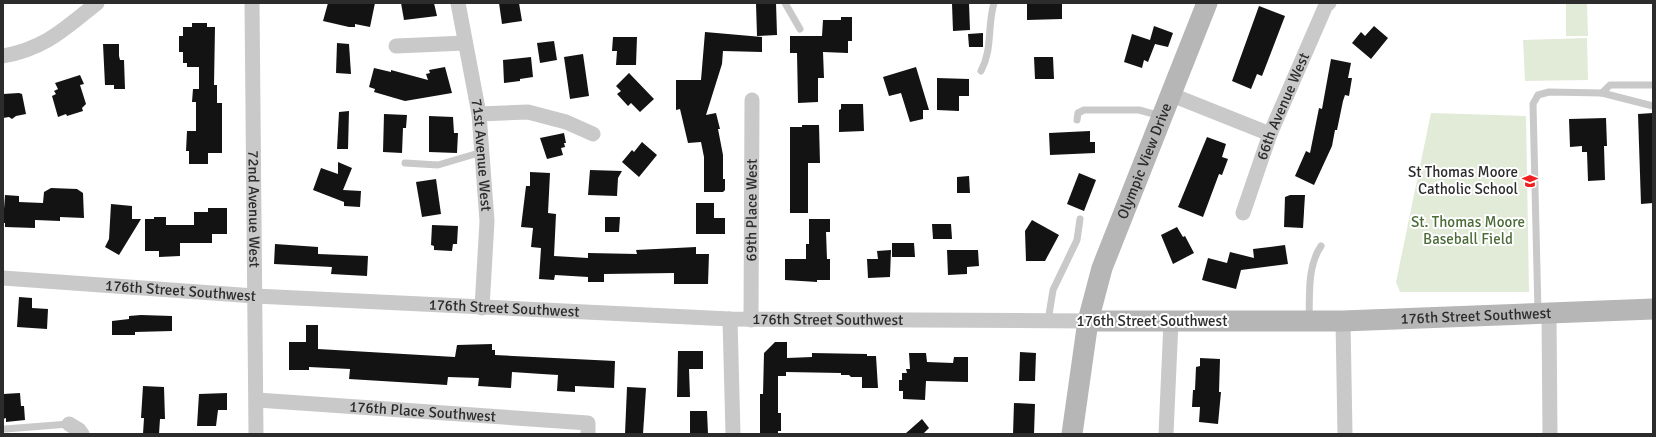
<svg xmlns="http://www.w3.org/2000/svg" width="1656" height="437" font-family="Signika,sans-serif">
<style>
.green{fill:#e1ebd8}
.building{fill:#131313}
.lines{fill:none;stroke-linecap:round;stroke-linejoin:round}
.lane{stroke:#c9c9c9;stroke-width:7}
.street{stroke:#c9c9c9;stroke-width:15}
.secondary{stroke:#b6b6b6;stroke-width:21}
.labels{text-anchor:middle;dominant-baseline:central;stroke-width:4;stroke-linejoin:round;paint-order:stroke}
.street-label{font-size:15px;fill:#2c2c2c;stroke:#fff}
.poi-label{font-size:15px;fill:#2c2c2c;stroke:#fff;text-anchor:end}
.park-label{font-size:15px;fill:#4b6b37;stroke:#fff}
</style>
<rect width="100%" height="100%" fill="#fff"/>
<g class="green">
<polygon points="1566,3 1587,3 1588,36 1566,36"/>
<polygon points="1587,38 1588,80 1525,81 1523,40"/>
<polygon points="1431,113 1526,116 1529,292 1400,292 1396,282"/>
</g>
<g class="building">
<polygon points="328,3 375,3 370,27 355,24 355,27 349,27 323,21"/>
<polygon points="401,3 434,3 437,16 404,20"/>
<polygon points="499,3 519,3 522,21 502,24"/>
<polygon points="756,3 776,3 777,35 757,36"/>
<polygon points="969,3 970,30 953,31 952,4"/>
<polygon points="1027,3 1062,3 1062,19 1027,20"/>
<polygon points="1259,6 1285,16 1262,76 1257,74 1251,89 1232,81"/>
<polygon points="841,17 852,17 852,41 848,41 848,53 823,52 824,78 818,78 818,102 798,103 797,53 790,53 790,36 822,36 823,20 841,20"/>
<polygon points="192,23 207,23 207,27 215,27 214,85 217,85 217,103 222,103 222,153 208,153 208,164 189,164 189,151 186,151 187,131 196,131 196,102 192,102 193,89 199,89 199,67 187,67 187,63 183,63 183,52 179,52 179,36 183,36 183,27 192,27"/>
<polygon points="1154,26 1173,33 1168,47 1155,44 1148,62 1144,60 1142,68 1124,62 1132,34 1150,40"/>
<polygon points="1374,26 1388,38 1371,59 1352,43 1361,32 1365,36"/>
<polygon points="705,32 762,37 762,52 723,51 722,64 706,115 716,113 720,129 718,129 723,155 723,179 725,179 725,190 723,192 704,192 704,157 701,142 688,143 680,109 676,110 676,80 701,80"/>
<polygon points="983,33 983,47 969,47 968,34"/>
<polygon points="613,37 637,37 636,65 616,65 617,51 612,51"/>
<polygon points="554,41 557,60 540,63 537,43"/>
<polygon points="337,43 349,44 351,74 336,73"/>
<polygon points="103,44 119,44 119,56 120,60 124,60 125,89 114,89 114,85 105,85"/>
<polygon points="583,54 589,96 570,99 564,57"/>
<polygon points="531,57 533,77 520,79 520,81 504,83 503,60"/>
<polygon points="1034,57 1053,57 1054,79 1035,79"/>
<polygon points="1331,59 1351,63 1348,78 1352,78 1349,96 1345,95 1343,101 1337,130 1335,130 1332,146 1314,185 1295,176 1306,151 1310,153 1319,108 1322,109"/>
<polygon points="445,67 452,93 405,101 374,92 375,89 369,87 374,68 391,72 391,70 428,80 426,74 430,73 429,70"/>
<polygon points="916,67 929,110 923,110 923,119 910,122 901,93 889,96 883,77"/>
<polygon points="629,73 654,99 640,112 631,103 628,106 617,94 621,91 616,86"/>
<polygon points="80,75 84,84 80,85 86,104 82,108 83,111 67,116 66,114 58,117 52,96 56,94 54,91 58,89 55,83"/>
<polygon points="937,78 969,79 969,96 959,96 959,111 937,110"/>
<polygon points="19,93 22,94 26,114 16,116 12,119 9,117 3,118 3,94"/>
<polygon points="841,104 863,104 864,131 839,132 839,110 841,109"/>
<polygon points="349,111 348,149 337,149 339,112"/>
<polygon points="1653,113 1653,203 1641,204 1638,114"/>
<polygon points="384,114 407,115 406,128 403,128 402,153 383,152"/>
<polygon points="429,116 453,117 454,133 458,133 457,153 429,152"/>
<polygon points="1606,118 1607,146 1604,146 1605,180 1588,181 1587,152 1582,152 1582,146 1570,147 1569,119"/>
<polygon points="802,125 819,125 820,163 808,163 808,213 790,213 790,127 802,127"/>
<polygon points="1090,131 1090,142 1095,142 1095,153 1050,155 1049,133"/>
<polygon points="564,133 566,143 564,143 565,147 561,148 563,155 547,159 540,138"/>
<polygon points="1207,137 1226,144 1222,157 1228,159 1222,175 1219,174 1203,217 1178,207"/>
<polygon points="642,142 657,155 639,177 622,162 632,150 634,152"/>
<polygon points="338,162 352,168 343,190 361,191 360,207 344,206 344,202 313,190 321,168 338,174"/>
<polygon points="590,170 622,171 618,178 617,196 588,195"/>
<polygon points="530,172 550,173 548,213 556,214 554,256 588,258 588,253 637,254 636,250 696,247 696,254 709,254 708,284 674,284 674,273 604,274 604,282 588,282 588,277 555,275 554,280 539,279 541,248 531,247 533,228 521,227 526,186 530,186"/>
<polygon points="1079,173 1096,180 1084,211 1067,204"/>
<polygon points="969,176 970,193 957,193 957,177"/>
<polygon points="436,179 441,214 422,217 416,182"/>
<polygon points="51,188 77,189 83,193 84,218 60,217 60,221 35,220 35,228 5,227 5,223 3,223 5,195 19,196 19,202 43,203 44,192"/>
<polygon points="1290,195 1305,195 1303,228 1284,227 1285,197"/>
<polygon points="696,203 714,203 714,218 725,218 725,234 696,234"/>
<polygon points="111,204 132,206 132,219 141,219 119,255 105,247 109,239"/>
<polygon points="208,208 227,208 227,234 212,234 212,243 180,243 180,256 159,257 159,251 145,251 145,219 154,219 154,217 166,217 166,225 194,225 194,212 208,212"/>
<polygon points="605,217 620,217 619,232 605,232"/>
<polygon points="809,219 830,219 830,232 826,232 827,259 830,259 830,280 817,280 817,282 785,280 785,259 806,259 806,244 809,244"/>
<polygon points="1032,220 1059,235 1045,261 1026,261 1025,231"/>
<polygon points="932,224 951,224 952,239 933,239"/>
<polygon points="432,225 458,226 457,244 453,244 452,251 434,250 434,246 431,245"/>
<polygon points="1177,227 1183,237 1185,236 1194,253 1173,264 1161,235"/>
<polygon points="892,243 914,243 915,257 892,257"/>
<polygon points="275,244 318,247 318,254 368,256 367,276 331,274 332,267 274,264"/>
<polygon points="1285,245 1288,264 1241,270 1236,289 1202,280 1208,258 1227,263 1230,252 1254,258 1253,249"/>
<polygon points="891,250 890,277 868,278 867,259 878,259 877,251"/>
<polygon points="947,250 978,250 979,266 967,267 967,274 948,275"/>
<polygon points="19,297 32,298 32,308 48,309 47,329 17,327"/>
<polygon points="141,315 172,316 172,331 135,332 135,335 112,335 112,321 129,319 129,316"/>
<polygon points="306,325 318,325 318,349 455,357 457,345 492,344 492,350 495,350 495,355 615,361 614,388 575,386 575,392 557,391 558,375 542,374 512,372 511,388 478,386 479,378 448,377 447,385 349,379 350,369 309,367 309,370 289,370 289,342 306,342"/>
<polygon points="775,342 787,342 787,358 812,357 812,353 867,354 867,356 876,356 878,388 862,388 862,377 851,377 849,375 841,375 841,373 786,372 786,376 778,376 778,413 781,413 781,431 778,431 778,434 760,434 760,394 763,394 764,353"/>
<polygon points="678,351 703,351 703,369 689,369 690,397 677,397"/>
<polygon points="1020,352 1036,353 1035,381 1019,381"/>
<polygon points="909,353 926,353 927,362 953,363 954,357 968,357 968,382 926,381 925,400 903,399 903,391 899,391 899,380 902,380 902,373 907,373 906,369 910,369"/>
<polygon points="1200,358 1220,359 1219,392 1221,392 1218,424 1199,422 1200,407 1192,407 1193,390 1195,390 1196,367 1200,366"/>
<polygon points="143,386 164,387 165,419 160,419 159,434 143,434 144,418 141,418"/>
<polygon points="627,387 646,388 643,434 625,434"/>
<polygon points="20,393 21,406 24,406 25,420 6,422 6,418 3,419 3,394"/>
<polygon points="227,393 227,410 218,410 216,426 197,426 199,394"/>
<polygon points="1014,403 1035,404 1034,434 1013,434"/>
<polygon points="690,411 707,411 708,434 690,434"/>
<polygon points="922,419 929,428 923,434 905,434"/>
</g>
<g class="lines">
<g class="lane">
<polyline points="785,3 800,29"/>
<path d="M981,71C993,48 987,27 994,3"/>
<polyline points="1602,93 1610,85 1653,85"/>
<polyline points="1077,120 1078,113 1084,110 1139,110 1161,116"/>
<polyline points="405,163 438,165 482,152"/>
<polyline points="1538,312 1533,104 1538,95 1549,92 1602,93 1653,106"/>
<path d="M1309,318C1310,294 1307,267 1321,246"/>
<polyline points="1048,321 1053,290 1077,240 1080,219"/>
<polyline points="5,429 69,424"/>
</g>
<g class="street">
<path id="s1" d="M252,3L256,434"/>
<path id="s2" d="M458,3L479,114L487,221L482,308"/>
<polyline points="396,46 465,43"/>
<path d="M3,56C46,48 64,29 97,3"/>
<polyline points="1172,95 1270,134"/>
<polyline points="479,114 528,112 566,122 593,134"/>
<path id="s3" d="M1243,213L1270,134L1326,5L1329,3"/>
<path id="s4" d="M3,278L255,296L730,319L1088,321"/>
<polyline points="1549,314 1550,434"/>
<polyline points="730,319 733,434"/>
<path id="s5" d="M751,320L752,100"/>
<polyline points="1343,321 1345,434"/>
<path id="s6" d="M257,400L588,423V434"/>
<polyline points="69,424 79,430 82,434"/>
<polyline points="1166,434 1171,321"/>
</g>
<g class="secondary">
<path id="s7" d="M1088,321H1343L1653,309"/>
<path id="s8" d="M1072,434L1088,321L1102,268L1207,3"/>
</g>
</g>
<defs>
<symbol id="school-bare" viewBox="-9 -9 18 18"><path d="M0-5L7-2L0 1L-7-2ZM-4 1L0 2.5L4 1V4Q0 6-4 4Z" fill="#f21f1f" stroke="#fff" stroke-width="2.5" paint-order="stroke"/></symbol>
</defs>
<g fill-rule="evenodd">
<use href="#school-bare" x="1519" y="170" width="22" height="22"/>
</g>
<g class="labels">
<g class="street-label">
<text stroke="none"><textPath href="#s3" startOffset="114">66th Avenue West</textPath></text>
<text stroke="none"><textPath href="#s2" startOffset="154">71st Avenue West</textPath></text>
<text stroke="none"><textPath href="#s8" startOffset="284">Olympic View Drive</textPath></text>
<text stroke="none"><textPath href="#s1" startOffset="206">72nd Avenue West</textPath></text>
<text stroke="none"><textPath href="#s5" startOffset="110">69th Place West</textPath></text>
<text stroke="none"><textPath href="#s4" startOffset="178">176th Street Southwest</textPath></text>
<text stroke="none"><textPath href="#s4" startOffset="502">176th Street Southwest</textPath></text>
<text stroke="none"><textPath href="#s7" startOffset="388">176th Street Southwest</textPath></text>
<text stroke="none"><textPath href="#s4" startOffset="826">176th Street Southwest</textPath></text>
<text x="1152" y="321">176th Street Southwest</text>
<text stroke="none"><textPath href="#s6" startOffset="166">176th Place Southwest</textPath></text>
</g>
<g class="poi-label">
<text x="1518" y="172">St Thomas Moore<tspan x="1518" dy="17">Catholic School</tspan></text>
</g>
<g class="park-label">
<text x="1468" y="222">St. Thomas Moore<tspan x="1468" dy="17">Baseball Field</tspan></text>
</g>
</g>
<rect width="1656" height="437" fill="none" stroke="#2c2c2c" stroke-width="8"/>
</svg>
